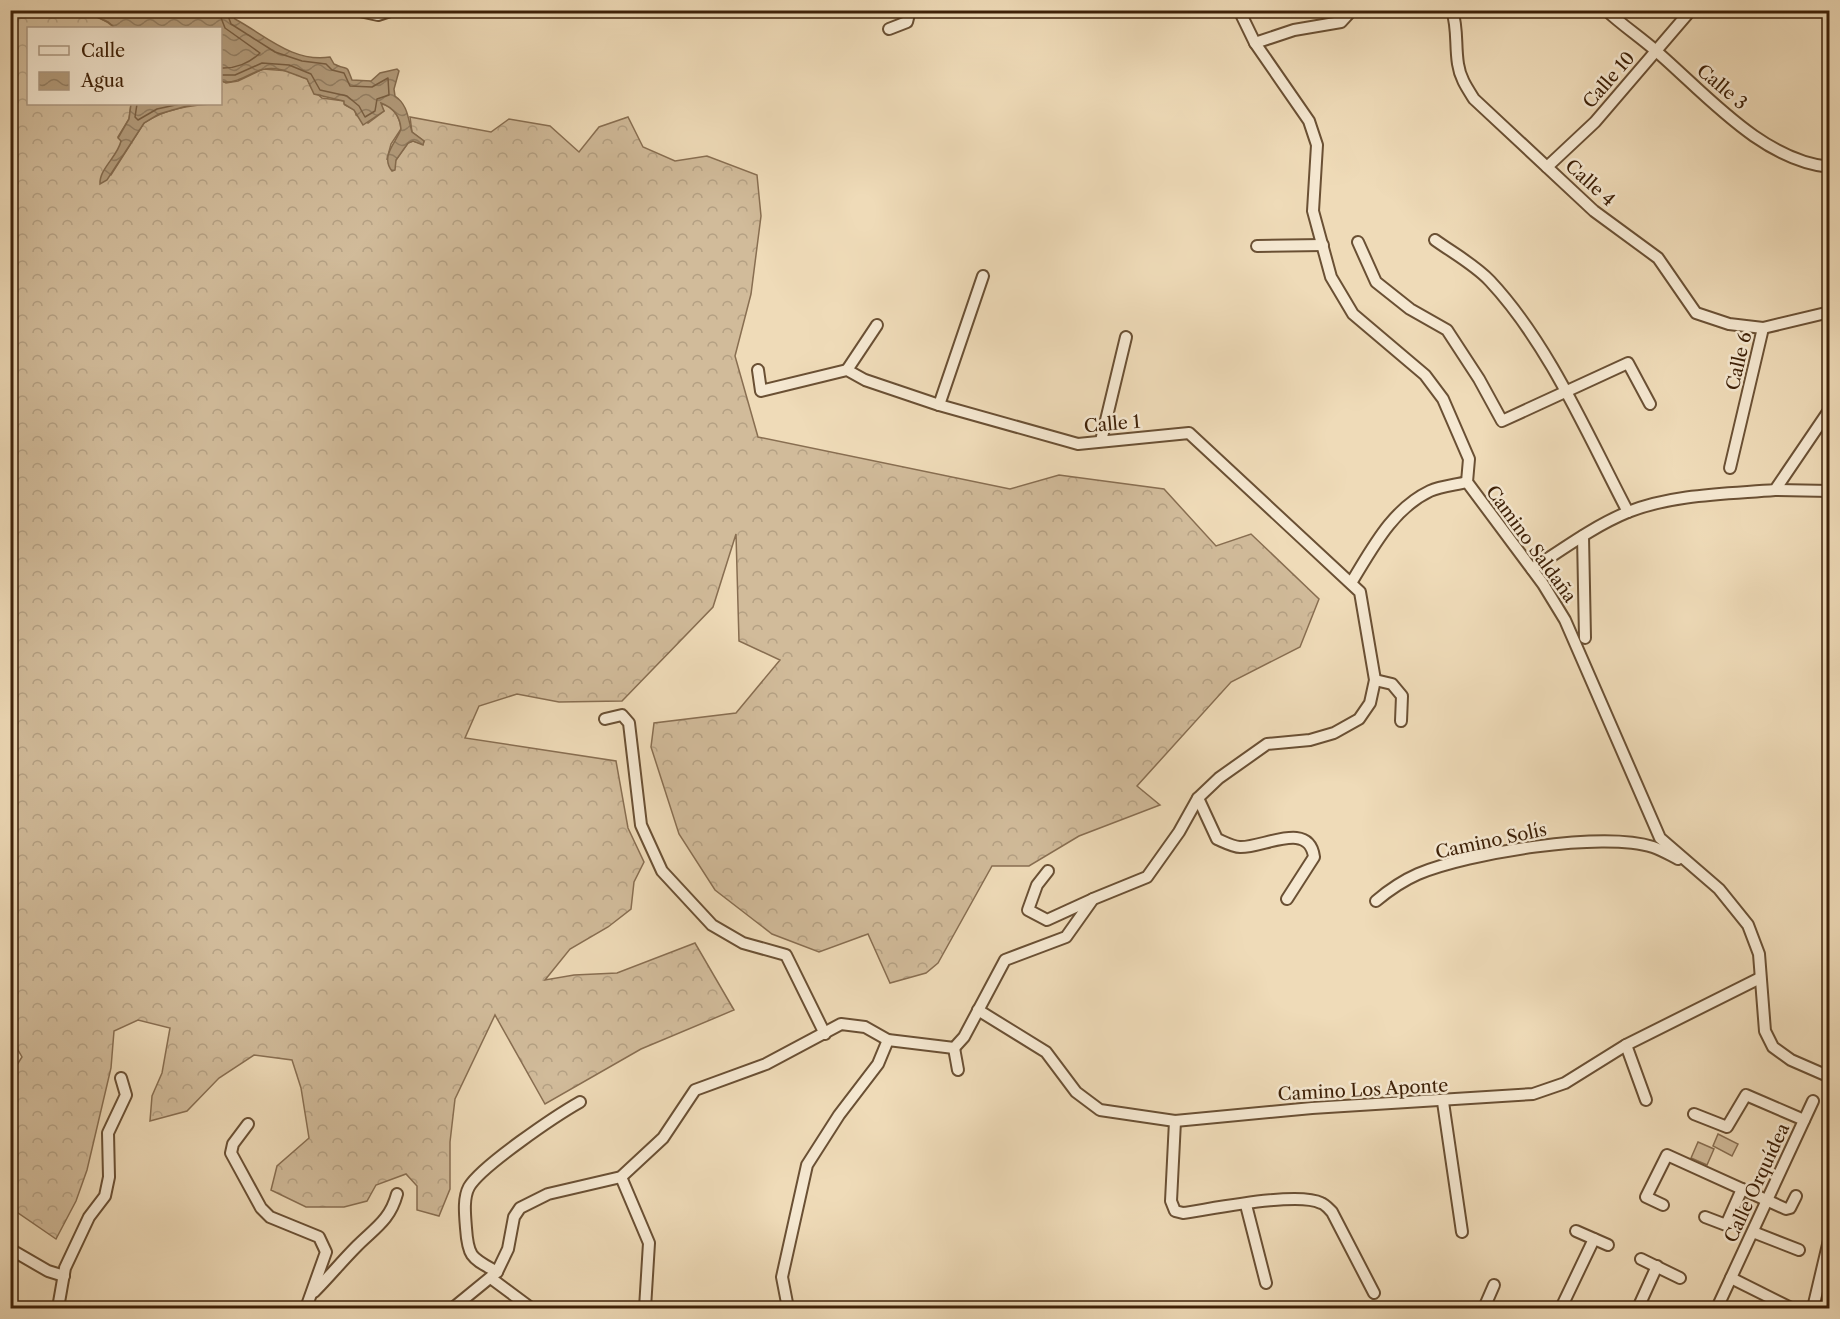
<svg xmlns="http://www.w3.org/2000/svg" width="1840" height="1319" font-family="'Libre Caslon Text',serif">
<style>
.forest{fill:url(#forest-crowns);stroke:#886e51;stroke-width:1.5}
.pitch{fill:#d1bb9a;stroke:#886e51;stroke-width:1.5}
.water{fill:url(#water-waves);stroke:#846b4e;stroke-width:1.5}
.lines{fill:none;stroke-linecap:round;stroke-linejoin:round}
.shore{stroke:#785e42;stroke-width:1.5}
.minor-casing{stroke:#6a5034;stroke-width:14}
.minor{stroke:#f5e8d1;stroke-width:10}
.labels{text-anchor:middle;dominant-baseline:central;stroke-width:5;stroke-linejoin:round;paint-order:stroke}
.street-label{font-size:18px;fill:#3e2108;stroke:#f5e8d1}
</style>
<defs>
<pattern id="forest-crowns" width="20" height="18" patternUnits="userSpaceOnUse" patternTransform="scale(1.5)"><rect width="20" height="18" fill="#d1bb9a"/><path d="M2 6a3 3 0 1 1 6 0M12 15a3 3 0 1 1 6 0" fill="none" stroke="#b4a083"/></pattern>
<pattern id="water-waves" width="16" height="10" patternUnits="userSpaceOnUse" patternTransform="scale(1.5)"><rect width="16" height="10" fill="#b39c7c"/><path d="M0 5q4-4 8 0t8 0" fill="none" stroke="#937f64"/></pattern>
</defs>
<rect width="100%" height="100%" fill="#efdbb8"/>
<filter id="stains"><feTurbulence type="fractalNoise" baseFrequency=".00333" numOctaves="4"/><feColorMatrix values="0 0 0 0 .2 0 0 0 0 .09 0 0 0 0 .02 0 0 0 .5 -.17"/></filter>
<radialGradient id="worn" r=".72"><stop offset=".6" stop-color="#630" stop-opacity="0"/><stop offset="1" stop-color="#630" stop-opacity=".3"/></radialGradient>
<path class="forest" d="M11,11C45,11 87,3 115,28H28V104H131L129,119L118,137L121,140L120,149L103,173L111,175L144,123C166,108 195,104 220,104L221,80L226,83L238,81L263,69L289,71L307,79L312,89L322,98L344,101L345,105L355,110L356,115L368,123L384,111L380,104C393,104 400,117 401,129L391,144L387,159L396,160L408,143L413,141L423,144L424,141L412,132L410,117L491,132L509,119L550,126L579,152L599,127L628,117L643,147L675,161L707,156L757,175L761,216L751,294L735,356L758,437L1010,489L1059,475L1164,489L1216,546L1251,534L1319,599L1300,647L1231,682L1137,786L1160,805L1079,836L1029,866H992L938,963L926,973L890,983L868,934L819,952L772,934L715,890L679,834L651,747L654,723L736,713L780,660L739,641L736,534L713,607L622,701L559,702L517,694L479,706L465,738L616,761L628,828L644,862L634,882L631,909L608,927L570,949L545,980L574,975L617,973L695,943L734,1010L641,1049L545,1104L495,1015L455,1099L450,1142V1189L439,1216L417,1210V1186L406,1174L376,1185L367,1201L344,1207H306L271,1190L277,1166L309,1138L301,1088L292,1060L254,1055L219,1078L187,1111L150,1121L152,1096L162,1073L170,1028L138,1020L114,1031L111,1068L87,1170L76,1201L56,1239L11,1208L10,1076L22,1057L10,1036Z"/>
<g class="pitch">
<polygon points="1718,1134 1738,1144 1732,1156 1713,1146"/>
<polygon points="1698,1142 1714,1149 1707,1165 1691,1158"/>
</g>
<g class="water">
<path d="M83,11H231L235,19C265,35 293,63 330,57L334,64C350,72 345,62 352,80L371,81L380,73L397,69L399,71L394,89L395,96C408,105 408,119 412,132L424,141L423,145L413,141L408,143L396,160L395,170L392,171C380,156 396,143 401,129C400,116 394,108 381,103L384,111L363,125L354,110L344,104V101L314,94L307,79C294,75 280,66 265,69C252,71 240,83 224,82L221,80L220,28H115L108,22Z"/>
<path d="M131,104H194L159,114L144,123L107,180L100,184C99,169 118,156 121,141L118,138L129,119Z"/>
</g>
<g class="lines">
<g class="shore">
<path d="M218,10L225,28L260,53C250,63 235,69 220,68"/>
<polyline points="220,75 235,75 262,63 289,65 311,74 320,90 347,96 359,106 365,117 375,111 377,99 389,95 388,78 372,87 350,86 344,73 332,70 326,64 302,61 275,52 231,24 226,10"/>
<polyline points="137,104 135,117 138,120 157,109 180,104"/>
</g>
<defs>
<g id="minor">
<polyline points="355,10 378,15 393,10"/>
<polyline points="1239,10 1255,43 1309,121 1317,145 1313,211 1331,277 1353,314 1425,375 1443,399 1469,459 1467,482 1543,584 1565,620 1660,838 1719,889 1748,925 1759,954 1765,1031 1773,1047 1791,1060 1830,1077"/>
<path d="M1452,10C1458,29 1455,45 1458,64C1460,78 1467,88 1474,99L1594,211L1658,258L1696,313L1729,324L1763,328L1830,312"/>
<path d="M1606,10C1622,25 1640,37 1656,51C1705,93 1762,161 1830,167"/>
<polyline points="889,29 907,22 910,10"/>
<polyline points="1255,43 1294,30 1341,22 1352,10"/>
<polyline points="1547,167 1595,122 1691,10"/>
<path d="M1435,240C1453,253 1475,265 1490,281C1549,344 1588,436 1628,512"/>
<polyline points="1358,242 1376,282 1410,309 1447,330 1479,379 1502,421 1628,363 1650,404"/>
<polyline points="1257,246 1323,245"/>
<polyline points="847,370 877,325"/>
<polyline points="939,405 983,276"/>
<polyline points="1101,441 1126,337"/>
<polyline points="1730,468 1763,328"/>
<polyline points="1775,490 1830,491"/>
<polyline points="1583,536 1585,638"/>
<path d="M1532,569C1563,549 1594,526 1628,512C1674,494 1726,494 1775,490L1830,409"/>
<path d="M1351,583C1372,549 1392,509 1430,491C1441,486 1455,485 1467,482"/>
<polyline points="1375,680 1392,684 1402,696 1401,721"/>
<polyline points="605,719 622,715 629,723 641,825 662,871 712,925 743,943 786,955 825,1034"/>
<path d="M1198,798L1217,839C1224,842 1233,847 1240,847C1263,848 1309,820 1314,857L1287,899"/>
<polyline points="1048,871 1037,885 1028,910 1047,920 1093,899"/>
<path d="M1376,901C1389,890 1402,881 1418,874C1468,853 1602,831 1653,847C1662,850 1670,855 1678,859"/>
<polyline points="978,1010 1046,1052 1076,1092 1100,1110 1175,1121 1312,1108 1533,1094 1565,1083 1626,1045 1760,978"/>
<polyline points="1626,1045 1646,1100"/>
<polyline points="954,1048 958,1070"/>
<polyline points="1443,1102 1462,1232"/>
<polyline points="1694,1114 1727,1127 1746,1095 1804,1120"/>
<path d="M1175,1121L1171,1201L1175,1211L1183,1213C1212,1209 1298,1191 1321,1203C1325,1204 1329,1209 1332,1212L1374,1293"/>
<polyline points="248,1124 233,1144 231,1153 261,1208 270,1217 319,1237 326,1252 306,1308"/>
<polyline points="621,1177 649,1243 645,1308"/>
<polyline points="1246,1205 1266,1283"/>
<polyline points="1663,1205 1646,1197 1667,1155 1786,1209 1790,1208 1796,1196"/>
<polyline points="1705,1217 1726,1225 1742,1189"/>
<polyline points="1576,1231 1608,1245"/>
<polyline points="1753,1232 1799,1250"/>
<polyline points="10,1249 48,1271 64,1276"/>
<polyline points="1641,1259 1680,1278"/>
<path d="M497,1272C472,1258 468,1258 466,1228C465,1215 463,1198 469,1187C481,1166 557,1115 580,1102"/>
<polyline points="1731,1278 1791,1308"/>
<polyline points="492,1279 531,1308"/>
<path d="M314,1292C329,1277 342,1261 357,1246C375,1228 390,1220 397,1194"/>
<polyline points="58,1308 65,1268 89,1217 105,1196 109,1177 108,1133 126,1095 121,1078"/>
<polyline points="453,1308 497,1272 508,1249 514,1217 520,1208 548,1194 621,1177 663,1138 695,1090 766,1064 841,1024 865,1027 888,1040 954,1048 964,1037 1005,960 1066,937 1093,899 1147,877 1179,832 1198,798 1219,778 1267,744 1310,740 1334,733 1359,719 1370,703 1375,680 1360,592 1189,433 1078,444 939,405 865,380 847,370 761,391 758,370"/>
<polyline points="788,1308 782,1277 807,1165 839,1115 878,1064 888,1040"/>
<polyline points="1484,1308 1494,1285"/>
<polyline points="1561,1308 1594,1239"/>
<polyline points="1638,1308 1657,1266"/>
<polyline points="1717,1308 1813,1101"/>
<polyline points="1813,1308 1830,1236"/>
</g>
</defs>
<use href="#minor" class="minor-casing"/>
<use href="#minor" class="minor"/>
</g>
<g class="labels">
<g class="street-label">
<text transform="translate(1609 80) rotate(-49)">Calle 10</text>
<text transform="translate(1722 87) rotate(40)">Calle 3</text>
<text transform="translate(1590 183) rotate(42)">Calle 4</text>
<text transform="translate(1739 361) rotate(-77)">Calle 6</text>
<text transform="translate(1112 424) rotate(-5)">Calle 1</text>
<text transform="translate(1531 544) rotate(54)">Camino Saldaña</text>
<text transform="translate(1491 841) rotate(-12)">Camino Solís</text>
<text transform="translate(1363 1090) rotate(-3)">Camino Los Aponte</text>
<text transform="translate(1757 1183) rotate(-65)">Calle Orquídea</text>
</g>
</g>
<rect width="1840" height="1319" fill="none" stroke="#efdbb8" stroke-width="36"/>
<rect x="12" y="12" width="1816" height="1295" fill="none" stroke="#3e2108" stroke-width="3"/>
<rect x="18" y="18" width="1804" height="1283" fill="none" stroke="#3e2108" stroke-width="1.5"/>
<rect x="27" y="27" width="195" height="78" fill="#f5e8d1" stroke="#ac9881" stroke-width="1.5"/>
<rect x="39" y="46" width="30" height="9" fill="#f5e8d1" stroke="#ac9881" stroke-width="1.5"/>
<text x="81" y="57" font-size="18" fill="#3e2108">Calle</text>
<rect x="39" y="72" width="30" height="18" fill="url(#water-waves)" stroke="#ac9881" stroke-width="1.5"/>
<text x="81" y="87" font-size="18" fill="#3e2108">Agua</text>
<rect width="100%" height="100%" filter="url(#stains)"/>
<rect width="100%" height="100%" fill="url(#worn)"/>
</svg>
